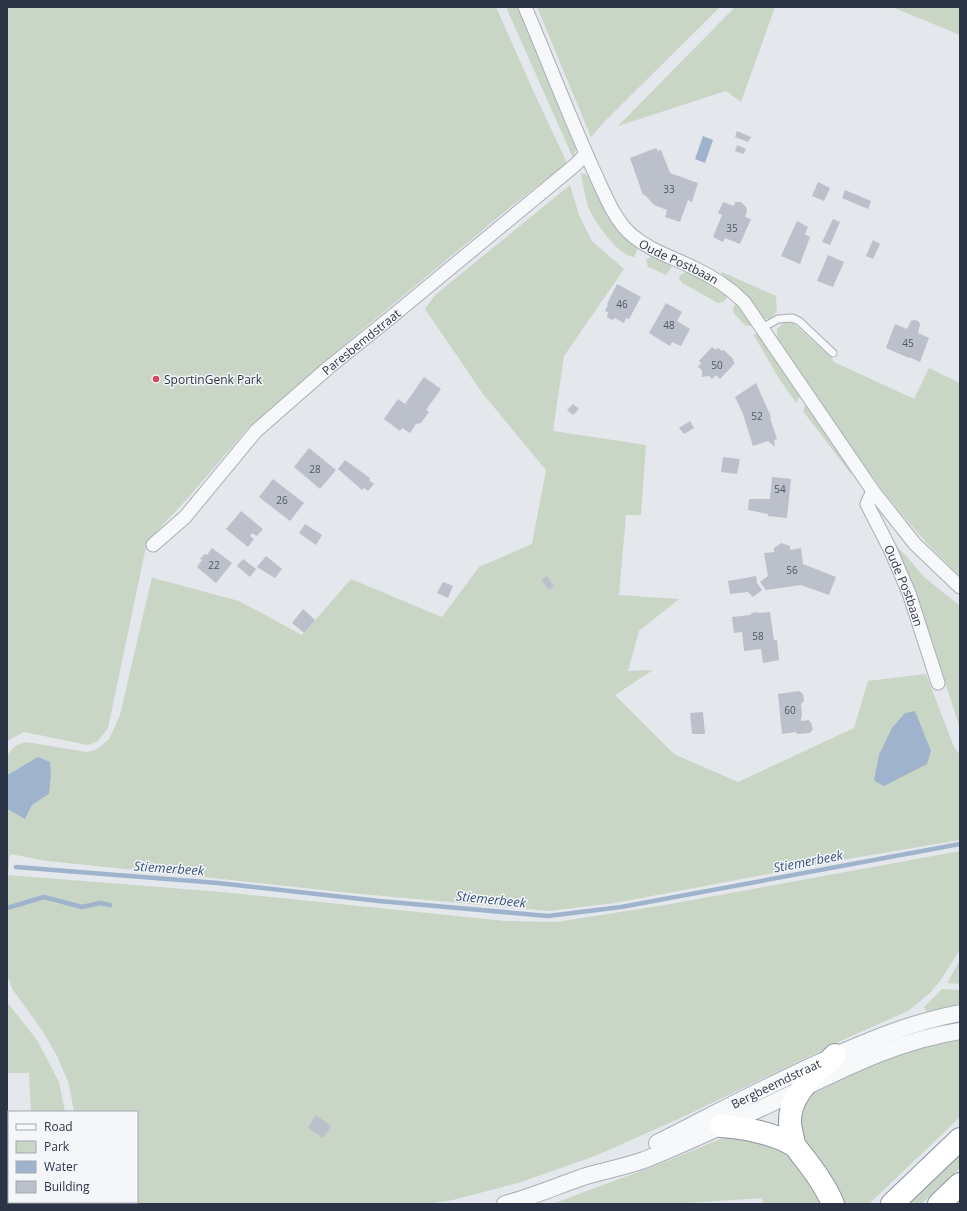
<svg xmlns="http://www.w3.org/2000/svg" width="967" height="1211" font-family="'Open Sans',sans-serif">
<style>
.green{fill:#c9d6c5}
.water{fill:#9fb4cc}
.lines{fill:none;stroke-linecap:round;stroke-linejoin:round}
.stream{stroke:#9fb4cc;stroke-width:4.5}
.building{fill:#bbc0ca}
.service-casing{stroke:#a9aeb7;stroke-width:9}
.minor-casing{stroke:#a9aeb7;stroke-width:15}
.tertiary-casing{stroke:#a9aeb7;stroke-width:18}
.trunk-casing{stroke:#8b94a3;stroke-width:24}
.service{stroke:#f7f8fa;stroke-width:7}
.minor{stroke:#f7f8fa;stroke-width:13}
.tertiary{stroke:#f7f8fa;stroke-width:16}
.trunk{stroke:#fff;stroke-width:22}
.poi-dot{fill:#d1495b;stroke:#f4f6f9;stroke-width:1.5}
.labels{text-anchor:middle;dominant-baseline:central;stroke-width:3;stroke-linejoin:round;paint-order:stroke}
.number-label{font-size:10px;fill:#4f5766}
.street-label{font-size:12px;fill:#2b3445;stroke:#f4f6f9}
.poi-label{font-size:12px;fill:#2b3445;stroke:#f4f6f9;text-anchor:start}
.water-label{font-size:13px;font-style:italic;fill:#34527a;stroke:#f4f6f9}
</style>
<rect width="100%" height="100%" fill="#e4e7ec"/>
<g class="green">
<polygon points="7,7 496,7 532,88 567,163 508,209 362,330 248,428 188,498 147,542 108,728 98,741 88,745 24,732 7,741"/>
<polygon points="506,7 520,7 575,138 576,150 573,158"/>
<polygon points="537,7 720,7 603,123 591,137"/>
<polygon points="735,7 775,7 741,102 726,91 618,126"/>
<polygon points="892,7 960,7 960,35"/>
<path d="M581,173C586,174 591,177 594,181C602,196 606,213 615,227C621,234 629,240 636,246L637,250L634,257C618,256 594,221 588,207C585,196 583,184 581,173Z"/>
<polygon points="570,185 579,215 592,241 624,269 564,356 553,431 646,445 641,515 626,515 619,595 679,599 639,631 628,671 653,670 615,695 674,754 738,782 854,728 868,681 926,674 954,747 960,755 960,840 842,860 615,903 549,911 350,893 212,878 47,861 10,854 8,875 222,892 505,921 556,922 665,905 960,851 960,950 940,981 930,993 908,1011 847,1038 685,1116 595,1156 518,1183 453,1200 427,1204 81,1204 81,1202 137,1202 137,1112 74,1112 69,1084 58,1058 44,1033 13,990 7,976 7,809 25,819 32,805 49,794 20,767 7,775 7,755 15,746 26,742 86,752 96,750 109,739 120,715 152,577 157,579 239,601 302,635 351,579 442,617 479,567 532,544 546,470 483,394 425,309 435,295"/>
<polygon points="653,255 670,264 672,267 666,275 648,267 646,260"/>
<path d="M687,271C700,277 722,283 727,298L723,302L718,303L682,283L679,278L680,275Z"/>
<path d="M722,272L776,296L777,311L770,319H764C752,302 738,289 722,275Z"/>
<polygon points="735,304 740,306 754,326 746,326 734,314 733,308"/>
<path d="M783,323H793L831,357L834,362L914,399L929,368L960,383V576C886,508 833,420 777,337V329Z"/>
<polygon points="753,334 760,334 801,393 796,403 780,380"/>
<polygon points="805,405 807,405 854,471 851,474 803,411"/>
<polygon points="893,543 907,557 924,577 960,606 960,729 937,656 912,588"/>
<polygon points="960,960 960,984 947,983"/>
<polygon points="942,989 960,990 960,1003 949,1010 927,1013 924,1007"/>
<polygon points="7,1002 37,1040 59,1082 65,1112 31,1112 29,1073 7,1073"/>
<path d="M960,1039V1117L869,1204H843L814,1156L801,1132L800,1108L802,1099C847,1076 910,1045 960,1039Z"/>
<polygon points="730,1135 781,1149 797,1161 827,1204 763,1204 762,1198 673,1204 552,1204 662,1163"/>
<polygon points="960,1154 960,1168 921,1204 907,1204"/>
</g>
<g class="water">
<polygon points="703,136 713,140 705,163 695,159"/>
<polygon points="915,711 931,751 927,764 884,786 876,782 874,780 879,755 892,728 905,713"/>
<polygon points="38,757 50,762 51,774 49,794 32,805 25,819 7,809 7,775"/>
</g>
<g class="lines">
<g class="stream">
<polyline points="16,867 218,883 379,901 548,916 621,907 960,844"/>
<polyline points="7,908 44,897 82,907 100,903 110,905"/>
</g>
</g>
<g class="building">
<polygon points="737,131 751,137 748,142 735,137"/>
<polygon points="737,145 746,149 743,154 735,151"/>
<polygon points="656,148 658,151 661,150 670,173 698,183 692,202 688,200 680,222 665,217 667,210 654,205 645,195 643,195 630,158"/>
<polygon points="818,182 830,188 824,201 812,196"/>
<polygon points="845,190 871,201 868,209 842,198"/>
<polygon points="723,202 734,206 735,202 741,202 746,207 747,211 745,217 751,219 740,244 725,238 723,242 713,237 722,215 718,213"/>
<polygon points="833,219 840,222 830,245 822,242"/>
<polygon points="797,221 808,227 805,234 810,237 800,264 781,256"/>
<polygon points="873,240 880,244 873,259 866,256"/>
<polygon points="828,255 844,262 833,287 817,281"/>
<polygon points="617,284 641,297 629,319 626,318 624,323 615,318 612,320 607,317 608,312 605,311 608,305 607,304"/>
<polygon points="666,303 682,312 677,321 690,329 681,346 672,342 670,346 649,333"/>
<polygon points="914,320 918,321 920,324 918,333 929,338 920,362 909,357 909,358 886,348 895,324 907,329 911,321"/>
<polygon points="712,347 716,350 718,348 722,351 724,350 734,360 733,361 735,363 720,379 716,375 712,379 709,376 702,377 702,370 698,367 701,363 699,361"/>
<polygon points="424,377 441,389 426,410 429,412 421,423 416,424 410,433 402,428 400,431 384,419 398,399 405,404"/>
<polygon points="756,383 771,417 770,418 777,439 774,440 775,447 768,441 753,446 743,414 735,397"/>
<polygon points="573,404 579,409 573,415 567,410"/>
<polygon points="690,421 694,428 684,434 679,428"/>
<polygon points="309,448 336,470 320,489 294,467"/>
<polygon points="723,457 740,459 737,474 721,472"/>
<polygon points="345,460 370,478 369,480 374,484 368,491 364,488 362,490 338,469"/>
<polygon points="772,477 791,479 787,518 768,516 768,514 748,510 749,499 770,499"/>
<polygon points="273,479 304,503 290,521 259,497"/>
<polygon points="241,511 263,529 257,536 252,533 250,536 254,539 248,547 226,529"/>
<polygon points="305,524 322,535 316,545 299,533"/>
<polygon points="781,543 790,546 790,550 801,548 803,564 836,577 829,595 801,585 766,590 760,582 768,576 764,553 774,552 774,548"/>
<polygon points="212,548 232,563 216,583 197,567 202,560 200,559 205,554 207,555"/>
<polygon points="266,556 282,569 275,578 257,567"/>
<polygon points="243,559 256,569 250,577 237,566"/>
<polygon points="547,576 554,586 549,590 541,580"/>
<polygon points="756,576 757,583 762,590 753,597 748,592 730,594 728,581"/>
<polygon points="443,582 453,586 448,598 437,593"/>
<polygon points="303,609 315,620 304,633 292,623"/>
<polygon points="756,612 758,613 770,612 774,640 777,640 779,660 763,663 761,649 744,651 742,632 734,633 732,617 750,615 752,613"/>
<polygon points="799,691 803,694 804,701 801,704 802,716 801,717 801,721 809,720 811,723 813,729 810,733 797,734 796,732 782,734 778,694"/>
<polygon points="703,712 705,734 692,734 690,713"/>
<polygon points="316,1115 331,1126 323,1138 308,1128"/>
<rect x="7" y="1151" width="2" height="30"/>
</g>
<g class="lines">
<defs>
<polyline id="service" points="762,328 778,319 792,318 799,321 833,353"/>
<g id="minor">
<path id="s1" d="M525,7C548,61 569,116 593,169C603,190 614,221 633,236C651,251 672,257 692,267C712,276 728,286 744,302L873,491L915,544L960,587"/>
<path id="s2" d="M873,491L867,504L890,549L909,593L938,683"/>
<path id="s3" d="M153,545L185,517L256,431L328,368L390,318L574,166L586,154"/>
</g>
<g id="tertiary">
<path id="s4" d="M657,1143C714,1114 770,1084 829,1058C872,1039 913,1022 960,1013"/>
<path d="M505,1204C532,1197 557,1186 583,1177C603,1171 624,1167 644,1160C682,1145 720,1127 757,1110C823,1080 887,1042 960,1031"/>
</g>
<g id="trunk">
<path d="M721,1126C742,1127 776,1134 793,1145C796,1147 799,1151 801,1154C814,1170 825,1185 833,1204"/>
<path d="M794,1145C793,1138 791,1131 790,1124C788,1094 816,1074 835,1055"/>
<polyline points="892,1204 960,1139"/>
<polyline points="939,1204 960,1184"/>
</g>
</defs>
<use href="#service" class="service-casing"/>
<use href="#minor" class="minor-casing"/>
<use href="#tertiary" class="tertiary-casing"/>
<use href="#trunk" class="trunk-casing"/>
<use href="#service" class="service"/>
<use href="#minor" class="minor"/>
<use href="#tertiary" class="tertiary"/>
<use href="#trunk" class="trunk"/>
</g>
<circle class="poi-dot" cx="156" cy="379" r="4"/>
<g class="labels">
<g class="number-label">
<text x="669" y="189">33</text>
<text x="732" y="228">35</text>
<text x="622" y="304">46</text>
<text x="669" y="325">48</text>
<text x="908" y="343">45</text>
<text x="717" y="365">50</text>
<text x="757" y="416">52</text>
<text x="315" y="469">28</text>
<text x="780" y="489">54</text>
<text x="282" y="500">26</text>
<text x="214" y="565">22</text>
<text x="792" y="570">56</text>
<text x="758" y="636">58</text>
<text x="790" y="710">60</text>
</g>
<g class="street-label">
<text stroke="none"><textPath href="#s1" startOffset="307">Oude Postbaan</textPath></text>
<text stroke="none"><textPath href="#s3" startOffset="292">Paresbemdstraat</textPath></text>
<text stroke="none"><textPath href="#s2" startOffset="104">Oude Postbaan</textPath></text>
<text stroke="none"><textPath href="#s4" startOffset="133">Bergbeemdstraat</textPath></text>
</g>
<g class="poi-label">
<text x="164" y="379">SportinGenk Park</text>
</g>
<g class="water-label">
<text transform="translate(808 861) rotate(-11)">Stiemerbeek</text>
<text transform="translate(169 868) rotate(4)">Stiemerbeek</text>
<text transform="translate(491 899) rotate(6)">Stiemerbeek</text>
</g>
</g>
<rect width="967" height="1211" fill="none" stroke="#2b3445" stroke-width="16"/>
<rect x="8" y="1111" width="130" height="92" fill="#f4f6f9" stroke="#a4a8b1"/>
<rect x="16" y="1124" width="20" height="6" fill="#f7f8fa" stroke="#a4a8b1"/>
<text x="44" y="1131" font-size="12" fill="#2b3445">Road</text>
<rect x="16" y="1141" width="20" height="12" fill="#c9d6c5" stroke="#a4a8b1"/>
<text x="44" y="1151" font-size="12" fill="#2b3445">Park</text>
<rect x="16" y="1161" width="20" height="12" fill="#9fb4cc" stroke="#a4a8b1"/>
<text x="44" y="1171" font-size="12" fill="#2b3445">Water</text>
<rect x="16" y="1181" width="20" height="12" fill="#bbc0ca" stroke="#a4a8b1"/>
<text x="44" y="1191" font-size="12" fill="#2b3445">Building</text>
</svg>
